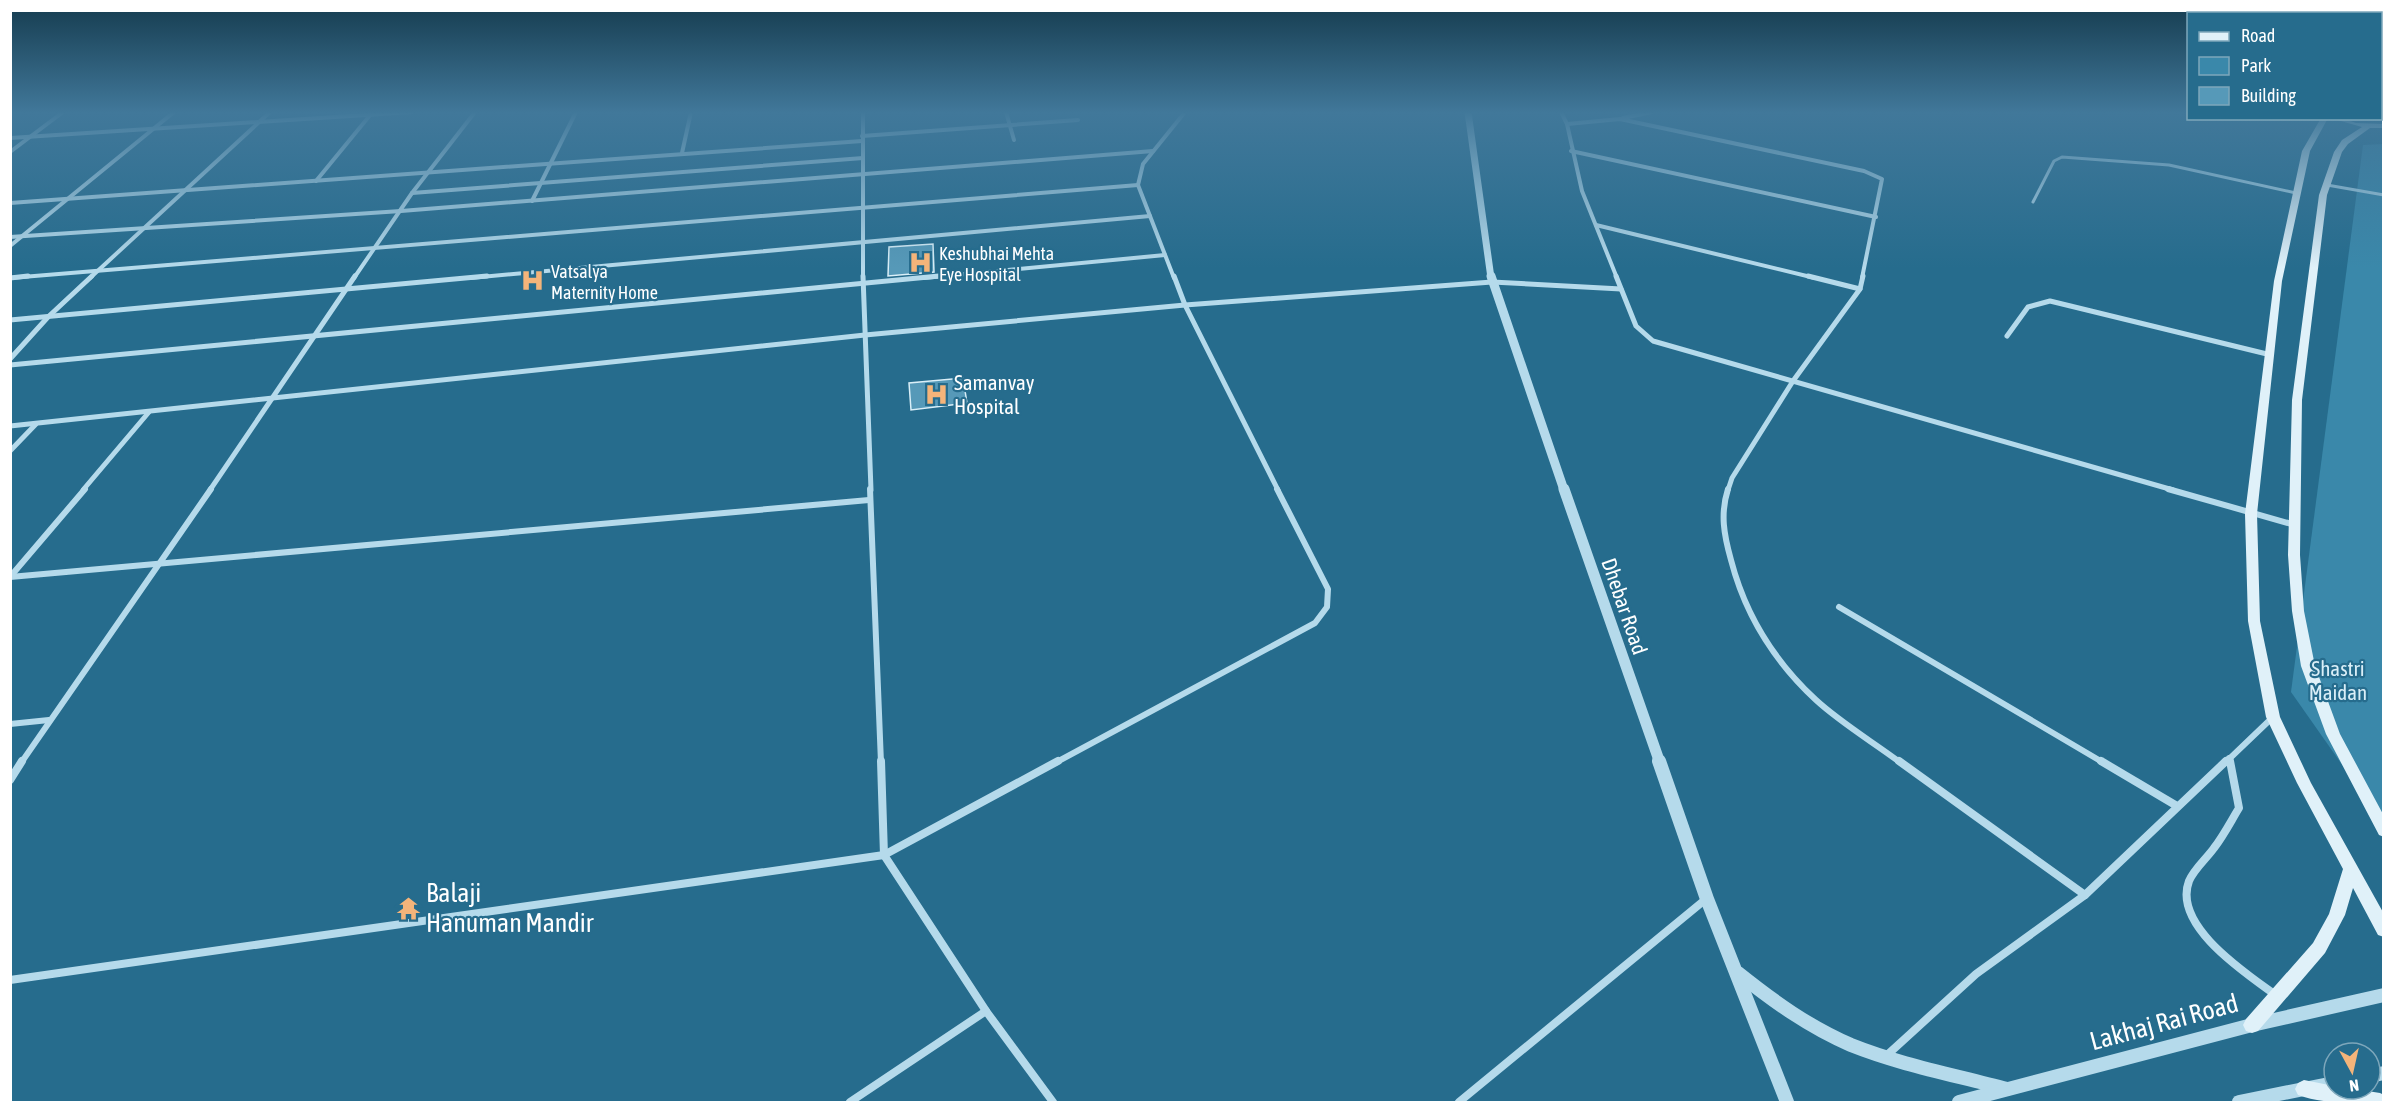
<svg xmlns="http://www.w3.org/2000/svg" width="2394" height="1113" font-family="'Asap Condensed',sans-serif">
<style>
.green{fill:#3a88aa}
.building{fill:#5699b8;stroke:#daeff8;stroke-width:1.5}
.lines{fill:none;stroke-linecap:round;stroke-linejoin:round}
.service{stroke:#b5daeb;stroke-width:3}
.minor-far3{stroke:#b5daeb;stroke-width:4}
.minor-far2{stroke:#b5daeb;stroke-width:5}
.minor-far1{stroke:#b5daeb;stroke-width:6}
.minor{stroke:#b5daeb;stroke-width:8}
.tertiary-far3{stroke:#b5daeb;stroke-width:7}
.tertiary-far2{stroke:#b5daeb;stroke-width:9}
.tertiary-far1{stroke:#b5daeb;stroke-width:11}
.tertiary{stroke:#b5daeb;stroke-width:14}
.secondary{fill:#e0f1f9;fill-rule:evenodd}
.labels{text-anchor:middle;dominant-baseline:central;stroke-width:4.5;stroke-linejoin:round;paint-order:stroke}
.far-poi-label{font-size:18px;fill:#fff;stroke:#266c8d;text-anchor:start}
.poi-label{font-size:21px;fill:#fff;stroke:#266c8d;text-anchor:start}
.street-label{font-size:21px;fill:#fff;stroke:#266c8d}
.park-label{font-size:21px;fill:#daeff8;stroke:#266c8d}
.near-poi-label{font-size:26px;fill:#fff;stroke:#266c8d;text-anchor:start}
.near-street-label{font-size:26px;fill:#fff;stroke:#266c8d}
</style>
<rect width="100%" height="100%" fill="#266c8d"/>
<polygon class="green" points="2383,144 2383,823 2291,692 2363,145"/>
<g class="building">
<polygon points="933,244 934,272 888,276 889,247"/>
<polygon points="963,378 967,403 911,410 909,383"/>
</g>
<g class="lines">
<g class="service">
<polyline points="2327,185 2384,195"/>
<polyline points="2033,202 2054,161 2062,157 2169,165 2296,193"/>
</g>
<g class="minor-far3">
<polyline points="863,112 863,278"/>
<polyline points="1006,112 1014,140"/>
<polyline points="1561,112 1567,124 1582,191 1617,278"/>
<polyline points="1623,118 1652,112"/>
<polyline points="1567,124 1620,119 1864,171 1882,179 1862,278"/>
<polyline points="862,136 1078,120"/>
<polyline points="10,138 412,112"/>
<polyline points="1571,151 1876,217"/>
<polyline points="10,152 63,112"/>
<polyline points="682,153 691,112"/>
<polyline points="316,181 371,114"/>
<polyline points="412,193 863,158"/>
<polyline points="532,201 576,112"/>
<polyline points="10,203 862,141"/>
<polyline points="1596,225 1815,278"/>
<polyline points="10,237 401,211 1153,151"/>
<polyline points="10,246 174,112"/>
<polyline points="10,278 1138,185"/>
<polyline points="90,278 270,112"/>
<polyline points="354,278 412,193 475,112"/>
<polyline points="470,278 1150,216"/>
<polyline points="924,278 1165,255"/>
<polyline points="1174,278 1138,185 1143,164 1185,112"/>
</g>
<g class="minor-far2">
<polyline points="863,276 871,490"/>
<polyline points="1174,276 1185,305 1278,490"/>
<polyline points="1616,276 1636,326 1653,341 2173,490"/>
<polyline points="1808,276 1860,289"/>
<polyline points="10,278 28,276"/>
<polyline points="10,320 487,276"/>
<polyline points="2007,336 2028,307 2050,301 2271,355"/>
<polyline points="10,359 48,317 92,276"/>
<polyline points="10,365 939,276"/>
<polyline points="10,426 865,335 1185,305 1492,282 1621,289"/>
<polyline points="10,451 36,424"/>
<polyline points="83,490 149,412"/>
<polyline points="210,490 355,276"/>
<polyline points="1728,490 1732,478 1793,381 1860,289 1863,276"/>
</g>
<g class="minor-far1">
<polyline points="870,489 881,763"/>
<path d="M1728,489C1720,514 1724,535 1731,560C1745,614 1775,662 1816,700C1841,723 1873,742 1901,763"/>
<polyline points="2168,489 2295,525"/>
<polyline points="10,577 869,500"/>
<polyline points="10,577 85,489"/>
<polyline points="1839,607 2104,763"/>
<polyline points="10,724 49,720"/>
<polyline points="2229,758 2230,763"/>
<polyline points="21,763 211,489"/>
<polyline points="1055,763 1315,623 1327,607 1328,589 1277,489"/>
<polyline points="2225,763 2273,717"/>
</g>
<g class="minor">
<polyline points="881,761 884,855 986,1011 1053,1102"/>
<polyline points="1899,761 2085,895"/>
<polyline points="2101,761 2177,806"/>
<path d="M2230,761L2239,808C2231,821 2224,835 2214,848C2207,858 2194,869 2189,881C2172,926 2247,974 2277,996"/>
<polyline points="10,780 22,761"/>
<polyline points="10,980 884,855 1058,761"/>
<polyline points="1886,1056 1976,974 2085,895 2226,761"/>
<polyline points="850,1102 986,1011"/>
<polyline points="1459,1102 1706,899"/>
</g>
<polyline class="tertiary-far3" points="1468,112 1491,278"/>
<polyline class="tertiary-far2" points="1491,276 1564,490"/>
<polyline class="tertiary-far1" points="1564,489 1660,763"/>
<g class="tertiary">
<polyline points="1659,761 1707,899 1787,1102"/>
<path d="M1738,973C1773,1001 1809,1027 1851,1045C1901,1065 1955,1075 2007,1089"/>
<polyline points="2370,1076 2384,1073"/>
<polyline points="1959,1102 2252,1025 2384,995"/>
<polyline points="2239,1102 2334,1083"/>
</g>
<g class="secondary">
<polygon points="2380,113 2384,114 2384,118 2380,117"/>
<polygon points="2321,118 2328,118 2310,151 2282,281 2257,514 2260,621 2280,717 2311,783 2384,914 2384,937 2378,935 2353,888 2345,915 2325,953 2258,1031 2252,1033 2246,1031 2243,1025 2246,1019 2313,943 2329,914 2343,869 2297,783 2266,717 2248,621 2245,514 2274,281 2302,151"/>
<polygon points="2330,118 2342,118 2356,123 2384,124 2384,128 2370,128 2348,144 2342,152 2327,195 2302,400 2300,555 2304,611 2315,666 2340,734 2384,816 2384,837 2379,835 2326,734 2301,666 2292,611 2288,555 2292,400 2319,195 2334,152 2342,140 2362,127"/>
<path d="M2304,1080L2334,1086V1089H2355L2380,1093L2384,1095V1102C2355,1102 2324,1105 2298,1095L2295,1089L2298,1083Z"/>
</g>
</g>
<linearGradient id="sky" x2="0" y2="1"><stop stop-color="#153b4e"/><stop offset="0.42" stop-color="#41789a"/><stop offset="1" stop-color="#41789a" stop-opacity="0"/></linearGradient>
<rect width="2394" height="268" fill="url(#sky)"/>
<defs>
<symbol id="hospital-bare" viewBox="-9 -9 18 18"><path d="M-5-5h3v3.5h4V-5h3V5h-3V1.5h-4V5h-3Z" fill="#f4b47a" stroke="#266c8d" stroke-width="2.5" paint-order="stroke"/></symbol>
<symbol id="temple-bare" viewBox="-9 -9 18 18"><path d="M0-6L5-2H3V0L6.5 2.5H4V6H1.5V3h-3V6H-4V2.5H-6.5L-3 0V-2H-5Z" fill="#f4b47a" stroke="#266c8d" stroke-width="2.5" paint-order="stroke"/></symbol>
</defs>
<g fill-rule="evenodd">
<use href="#hospital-bare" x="904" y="246" width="33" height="33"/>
<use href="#hospital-bare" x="516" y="264" width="33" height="33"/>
<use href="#hospital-bare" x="920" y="378" width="33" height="33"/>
<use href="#temple-bare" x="392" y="892" width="33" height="33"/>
</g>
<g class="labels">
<g class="far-poi-label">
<text x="939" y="253">Keshubhai Mehta<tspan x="939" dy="21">Eye Hospital</tspan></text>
<text x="551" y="271">Vatsalya<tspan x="551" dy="21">Maternity Home</tspan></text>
</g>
<g class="poi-label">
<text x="954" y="382">Samanvay<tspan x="954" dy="24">Hospital</tspan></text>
</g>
<g class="street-label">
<text transform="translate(1625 606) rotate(71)">Dhebar Road</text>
</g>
<g class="park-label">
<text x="2338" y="668">Shastri<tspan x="2338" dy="24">Maidan</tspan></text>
</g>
<g class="near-poi-label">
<text x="426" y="893">Balaji<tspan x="426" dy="30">Hanuman Mandir</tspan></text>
</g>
<g class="near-street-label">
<text transform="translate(2164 1022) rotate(-15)">Lakhaj Rai Road</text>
</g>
</g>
<rect width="2394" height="1113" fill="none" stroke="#ffffff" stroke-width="24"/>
<rect x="2187" y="12" width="195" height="108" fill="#266c8d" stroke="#7da7bb" stroke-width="1.5"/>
<rect x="2199" y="32" width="30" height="9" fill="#e0f1f9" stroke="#7da7bb" stroke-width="1.5"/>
<text x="2241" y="42" font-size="18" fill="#ffffff">Road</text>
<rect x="2199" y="57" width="30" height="18" fill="#3a88aa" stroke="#7da7bb" stroke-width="1.5"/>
<text x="2241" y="72" font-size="18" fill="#ffffff">Park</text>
<rect x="2199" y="87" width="30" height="18" fill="#5699b8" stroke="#7da7bb" stroke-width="1.5"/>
<text x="2241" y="102" font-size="18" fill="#ffffff">Building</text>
<g transform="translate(2352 1071) rotate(172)"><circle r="28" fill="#266c8d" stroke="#7da7bb" stroke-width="1.5"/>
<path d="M0-4.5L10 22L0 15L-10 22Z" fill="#f4b47a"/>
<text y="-9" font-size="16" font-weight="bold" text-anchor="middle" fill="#ffffff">N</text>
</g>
</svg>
